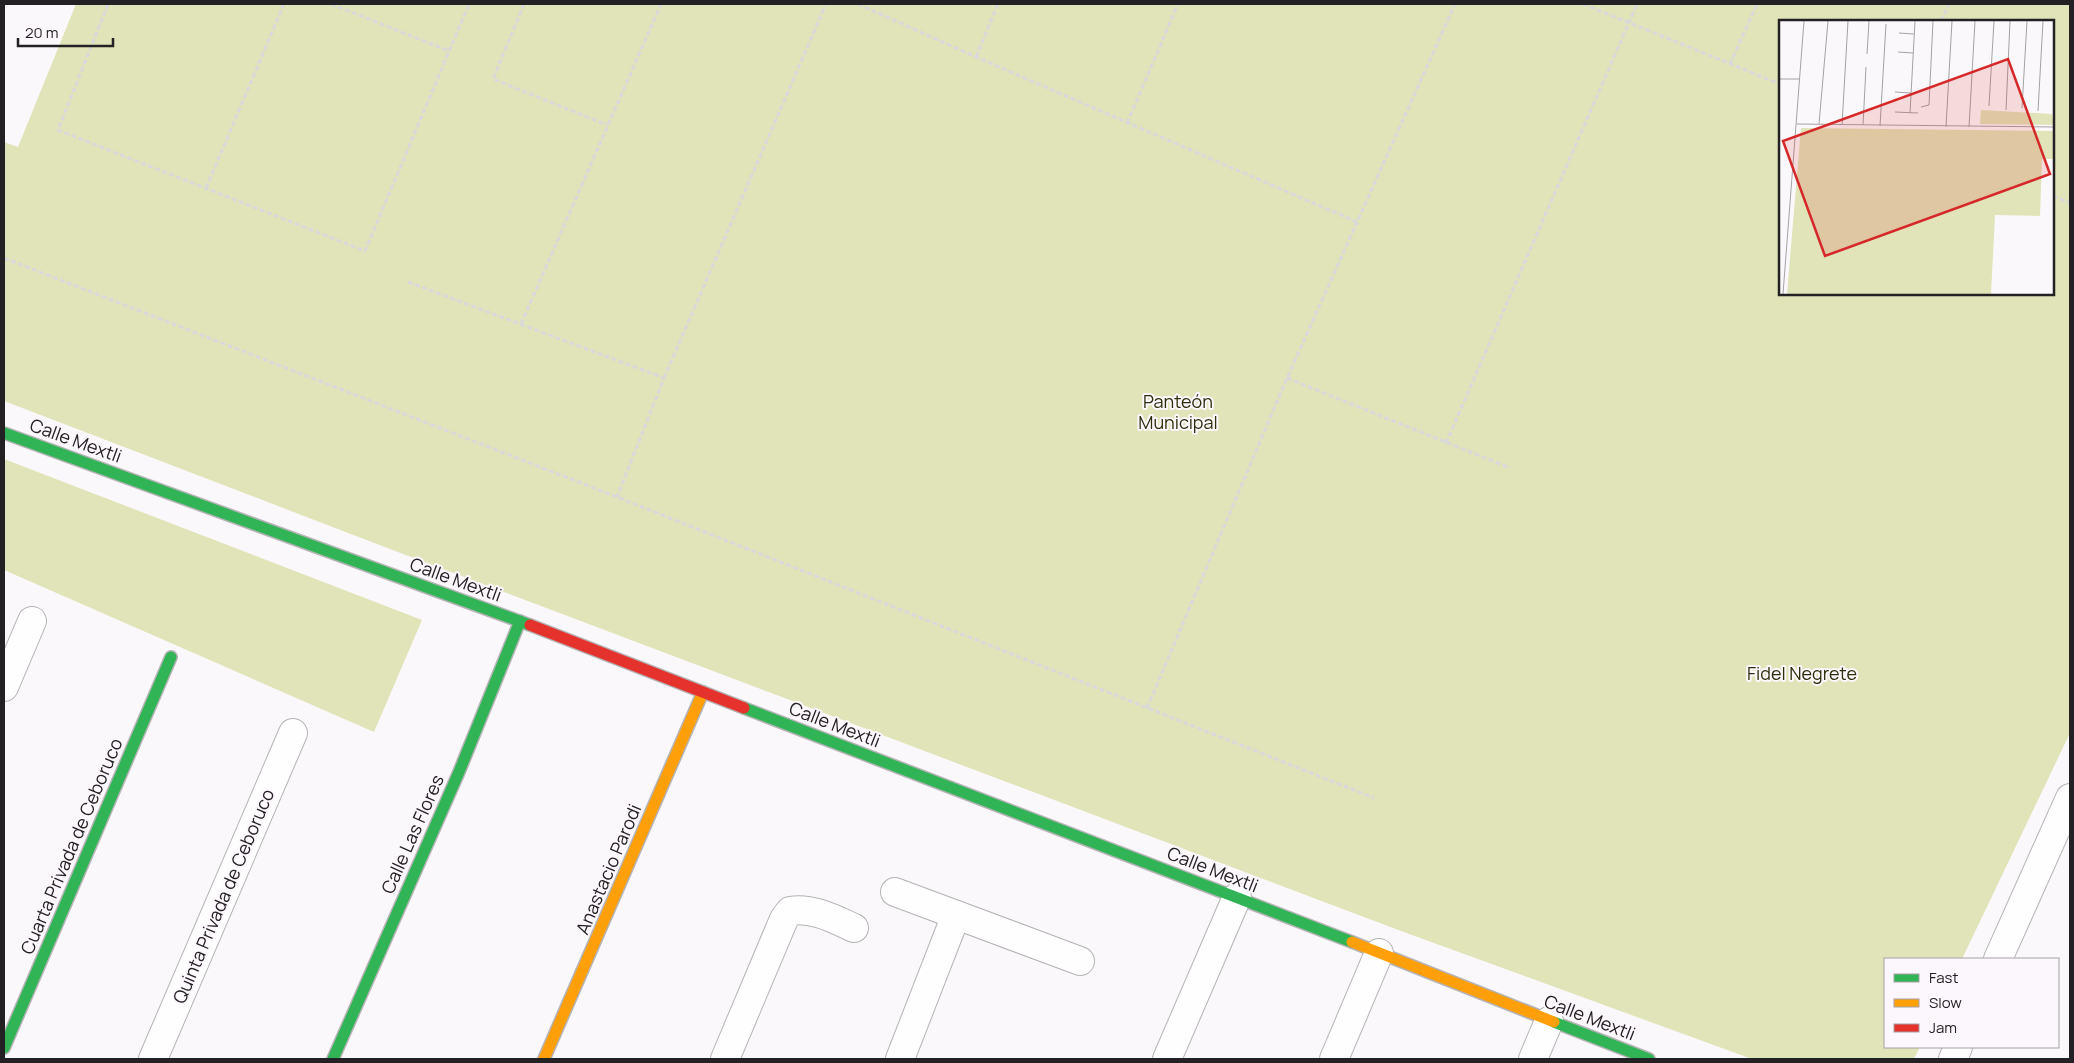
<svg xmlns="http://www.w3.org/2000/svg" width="2074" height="1063" font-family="Manrope,sans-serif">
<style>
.green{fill:#e1e3b8;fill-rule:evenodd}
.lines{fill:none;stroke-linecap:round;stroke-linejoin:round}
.street-casing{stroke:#b5b3b5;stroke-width:30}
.fast-casing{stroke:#b5b3b5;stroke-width:14}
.slow-casing{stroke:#b5b3b5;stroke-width:14}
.jam-casing{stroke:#b5b3b5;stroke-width:14}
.path{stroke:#dad9da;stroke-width:3;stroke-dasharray:5 2.5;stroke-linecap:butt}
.street{stroke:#fefefe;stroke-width:28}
.fast{stroke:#30b455;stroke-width:11}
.slow{stroke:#ff9f0a;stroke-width:11}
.jam{stroke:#e5322d;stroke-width:11}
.labels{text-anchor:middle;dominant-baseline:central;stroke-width:4;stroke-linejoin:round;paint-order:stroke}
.park-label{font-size:18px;fill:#2d2e0b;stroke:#fcf7fc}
.street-label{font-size:18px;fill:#232123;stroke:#fcf7fc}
.inset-road{fill:none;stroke:#a5a2a5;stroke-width:1}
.view{fill:#d62828;fill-opacity:0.15;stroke:#d62828;stroke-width:2.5}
.inset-edge{fill:none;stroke:#232123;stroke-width:2.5}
</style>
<rect width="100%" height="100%" fill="#fbf8fb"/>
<g class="green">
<path d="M76,4H2070V733L1962,959H1885V1047H1920L1914,1059H1752L1401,931L390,549L4,401V142L18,147ZM1780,21H2053V294H1780Z"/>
<polygon points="4,459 422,620 374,732 4,570"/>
</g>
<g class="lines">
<defs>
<g id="street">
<polyline points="4,687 32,621"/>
<polyline points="895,892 1080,961"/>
<polyline points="1998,959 2070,798"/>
<polyline points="153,1059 293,733"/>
<path d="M725,1059L784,919L790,911C812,907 834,919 854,928"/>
<polyline points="900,1059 956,915"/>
<polyline points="1167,1059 1237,897"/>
<polyline points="1334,1059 1379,953"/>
<polyline points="1533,1059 1549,1021"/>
<polyline points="1953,1059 1958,1047"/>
</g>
<g id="fast">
<polyline points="4,433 530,625"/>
<polyline points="744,708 1352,942"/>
<polyline points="1554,1022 1649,1059"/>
<polyline points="4,1048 171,657"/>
<polyline points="333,1059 459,772 520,621"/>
</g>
<g id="slow">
<polyline points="1352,942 1554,1022"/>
<polyline points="544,1059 703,692"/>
</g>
<polyline id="jam" points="530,625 744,708"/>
</defs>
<use href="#street" class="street-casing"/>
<use href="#fast" class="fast-casing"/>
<use href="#slow" class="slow-casing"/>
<use href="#jam" class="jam-casing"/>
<g class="path">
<polyline points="108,4 58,130 365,251 469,4"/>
<polyline points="331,4 449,51"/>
<polyline points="524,4 493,79 607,125"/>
<polyline points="858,4 976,57 1357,222"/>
<polyline points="1583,4 1780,84"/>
<polyline points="1941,21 1949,4"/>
<polyline points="976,57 998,4"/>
<polyline points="1730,64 1757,4"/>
<polyline points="1127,123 1178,4"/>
<polyline points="206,188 284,4"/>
<polyline points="2053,196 2070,203"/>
<polyline points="4,258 617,497 1374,798"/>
<polyline points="408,282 664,378 617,497"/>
<polyline points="521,324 661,4"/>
<polyline points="664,378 826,4"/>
<polyline points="1287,378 1510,468"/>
<polyline points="1446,443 1637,4"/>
<polyline points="1147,708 1287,378 1455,4"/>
</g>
<use href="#street" class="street"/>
<use href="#fast" class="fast"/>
<use href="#slow" class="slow"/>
<use href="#jam" class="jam"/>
</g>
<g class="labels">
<g class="park-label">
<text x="1178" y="401">Panteón<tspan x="1178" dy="21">Municipal</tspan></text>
<text x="1802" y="673">Fidel Negrete</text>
</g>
<g class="street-label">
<text transform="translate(76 440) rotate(20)">Calle Mextli</text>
<text transform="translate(456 579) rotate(20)">Calle Mextli</text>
<text transform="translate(835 724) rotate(21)">Calle Mextli</text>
<text transform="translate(412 834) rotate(-66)">Calle Las Flores</text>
<text transform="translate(71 846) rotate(-67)">Cuarta Privada de Ceboruco</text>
<text transform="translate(608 869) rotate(-67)">Anastacio Parodi</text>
<text transform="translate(1213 869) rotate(21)">Calle Mextli</text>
<text transform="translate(223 896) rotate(-67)">Quinta Privada de Ceboruco</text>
<text transform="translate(1590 1017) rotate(21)">Calle Mextli</text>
</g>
</g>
<g transform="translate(1779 20)">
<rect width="275" height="275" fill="#fbf8fb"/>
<path d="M202,90L273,94L275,105L201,104ZM22,108L275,111V139H263L261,196L216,195L212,274H8Z" fill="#e1e3b8"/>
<path class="inset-road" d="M120,13L135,14M119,32L134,33M88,34L90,1M0,59H21M116,72L132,73M210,86L215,1M142,87L150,85L154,1M243,88L248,1M227,90L231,1M259,91L264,1M116,92L139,93M131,93L136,1M18,104L275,107M40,104L49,1M63,105L69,1M84,105L87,47M101,106L107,4M167,107L173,1M190,107L196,1M4,274L25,1"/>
<path class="view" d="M229,39L271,154L46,236L4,121Z"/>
<rect width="275" height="275" class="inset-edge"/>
</g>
<rect width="2074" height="1063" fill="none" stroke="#232123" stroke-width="10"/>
<rect x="1884" y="958" width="175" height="90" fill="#fcf7fc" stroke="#a5a1a5"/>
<rect x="1894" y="974" width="25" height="8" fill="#30b455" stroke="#a5a1a5"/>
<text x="1929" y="983" font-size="15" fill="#232123">Fast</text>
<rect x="1894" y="999" width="25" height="8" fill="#ff9f0a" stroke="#a5a1a5"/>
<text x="1929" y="1008" font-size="15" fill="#232123">Slow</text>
<rect x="1894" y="1024" width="25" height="8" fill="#e5322d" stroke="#a5a1a5"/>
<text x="1929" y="1033" font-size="15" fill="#232123">Jam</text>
<path d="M18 38v8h95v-8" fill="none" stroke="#232123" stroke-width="2.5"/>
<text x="25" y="38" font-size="15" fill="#232123" stroke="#fcf7fc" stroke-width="4" paint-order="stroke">20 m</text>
</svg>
